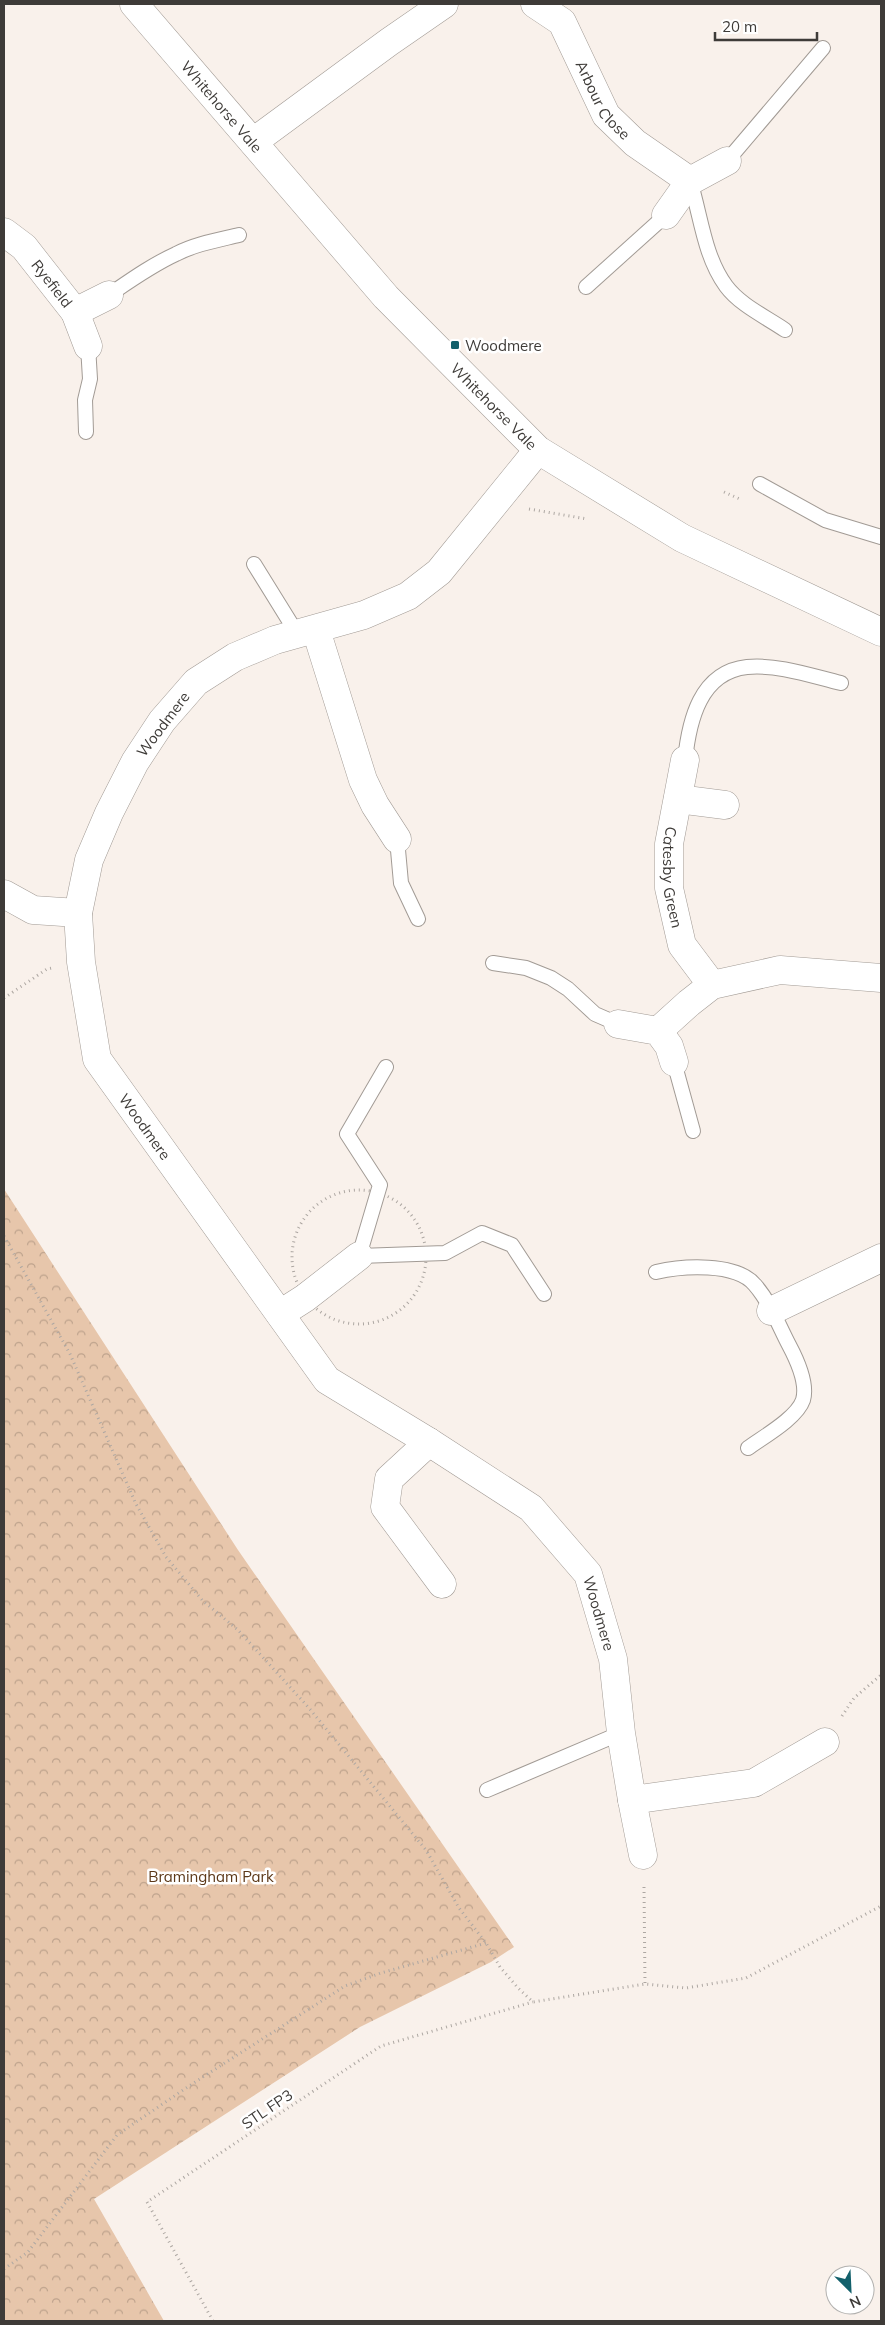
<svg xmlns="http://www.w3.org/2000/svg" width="885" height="2325" font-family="Mulish,sans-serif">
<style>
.park{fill:url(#park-crowns)}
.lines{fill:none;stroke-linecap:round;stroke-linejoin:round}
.service-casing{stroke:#a29b95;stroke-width:16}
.minor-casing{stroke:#a29b95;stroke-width:29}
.tertiary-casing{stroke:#a29b95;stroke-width:29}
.path{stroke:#ada7a2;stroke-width:3;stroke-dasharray:1 4;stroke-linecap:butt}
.service{stroke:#fff;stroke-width:14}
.minor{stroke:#fff;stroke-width:28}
.tertiary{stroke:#fff;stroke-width:28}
.poi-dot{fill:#13606b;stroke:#fff;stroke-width:2}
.labels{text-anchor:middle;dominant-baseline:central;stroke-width:5;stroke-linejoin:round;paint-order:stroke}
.street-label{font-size:15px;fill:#3e3b38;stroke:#fff}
.poi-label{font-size:15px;fill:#3e3b38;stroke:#fff;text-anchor:start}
.park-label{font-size:15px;fill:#5c3818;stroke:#fff}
</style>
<defs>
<pattern id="park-crowns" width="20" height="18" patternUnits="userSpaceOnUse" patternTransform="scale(1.25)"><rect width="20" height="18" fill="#e7c6ab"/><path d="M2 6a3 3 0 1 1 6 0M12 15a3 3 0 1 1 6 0" fill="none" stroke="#bda28c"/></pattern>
</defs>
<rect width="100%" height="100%" fill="#f9f1eb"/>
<polygon class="park" points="4,1189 238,1550 514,1947 491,1962 360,2027 94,2199 164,2321 4,2321"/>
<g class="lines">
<defs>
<g id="service">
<polyline points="727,161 823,48"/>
<path d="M690,181C701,216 704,256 726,286C740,305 766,317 785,330"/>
<polyline points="586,287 666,215"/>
<path d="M109,295C131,280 152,265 176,254C195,244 218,240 239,235"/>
<polyline points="86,432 85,400 90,379 88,346"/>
<polyline points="760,484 825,520 881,537"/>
<polyline points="254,564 298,635"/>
<path d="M685,760C689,721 700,672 747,667C778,664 812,676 841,683"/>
<polyline points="397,839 401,883 418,919"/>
<polyline points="493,963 526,968 551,978 568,989 595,1014 618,1024"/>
<polyline points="674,1062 693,1131"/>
<polyline points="386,1067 347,1134 380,1185 359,1256 445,1253 482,1233 512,1245 544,1294"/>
<path d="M656,1272C682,1266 736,1262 755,1285C770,1302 779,1326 789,1345C797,1360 808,1383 803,1400C797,1418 763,1437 748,1448"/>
<polyline points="487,1790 621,1733"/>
</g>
<g id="minor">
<path id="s1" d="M535,4L562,22L606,115L635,143L690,181"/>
<polyline points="253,142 389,42 444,4"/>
<polyline points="666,215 690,181 727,161"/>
<path id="s2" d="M4,232L24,247L75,312L88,346"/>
<polyline points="75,312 109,295"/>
<path id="s3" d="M538,450L439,572L408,596L364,615L275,640L235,657L196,682L162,721L135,762L109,813L89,860L78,913L81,962L97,1059L327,1380L429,1442L531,1508L588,1574L613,1659L621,1733L632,1800L754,1783L825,1742"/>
<polyline points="316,630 363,780 375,805 397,839"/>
<path id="s4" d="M685,760L669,844V888L682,945L712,985"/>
<polyline points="678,799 725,805"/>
<polyline points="4,894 33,910 78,913"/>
<polyline points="618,1024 658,1031 669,1046 674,1062"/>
<polyline points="658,1031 689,1003 712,985 780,970 881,978"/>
<polyline points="771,1311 881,1258"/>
<polyline points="280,1314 305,1298 359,1256"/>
<polyline points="429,1442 389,1479 385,1507 442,1584"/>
<polyline points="632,1800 643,1855"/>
</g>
<g id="tertiary">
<path id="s5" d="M134,4L386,297L538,450L682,538L881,632"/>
</g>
</defs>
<use href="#service" class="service-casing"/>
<use href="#minor" class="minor-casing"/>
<use href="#tertiary" class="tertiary-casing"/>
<g class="path">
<polyline points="724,492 742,500"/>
<polyline points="529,509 587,519"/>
<polyline points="4,998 47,969 52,968"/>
<circle cx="359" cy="1257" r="67"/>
<polyline points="4,1236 70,1354 136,1504 166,1557 203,1601 238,1630 309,1708 426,1850 459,1908 486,1943 500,1967 518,1988 533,2002 645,1984 686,1988 746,1978 881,1906"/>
<polyline points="842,1716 854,1698 881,1675"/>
<polyline points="644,1887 645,1984"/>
<polyline points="4,2269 28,2252 117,2135 192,2084 345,1986 381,1973 486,1943"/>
<polyline points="213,2321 147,2202 381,2046 533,2002"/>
</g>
<use href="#service" class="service"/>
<use href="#minor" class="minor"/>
<use href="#tertiary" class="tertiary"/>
</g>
<rect class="poi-dot" x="450" y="340" width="10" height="10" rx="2.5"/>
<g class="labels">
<g class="street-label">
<text stroke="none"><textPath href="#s1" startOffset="121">Arbour Close</textPath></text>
<text stroke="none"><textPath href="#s5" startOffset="135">Whitehorse Vale</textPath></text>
<text stroke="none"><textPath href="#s2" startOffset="71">Ryefield</textPath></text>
<text stroke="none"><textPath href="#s5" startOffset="540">Whitehorse Vale</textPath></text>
<text transform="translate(163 724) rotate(-53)">Woodmere</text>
<text stroke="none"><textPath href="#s4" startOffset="119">Catesby Green</textPath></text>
<text stroke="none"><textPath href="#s3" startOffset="920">Woodmere</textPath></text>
<text stroke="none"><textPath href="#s3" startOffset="1601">Woodmere</textPath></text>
<text transform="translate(267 2109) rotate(-34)">STL FP3</text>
</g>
<g class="poi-label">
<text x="465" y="345">Woodmere</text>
</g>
<g class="park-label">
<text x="211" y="1876">Bramingham Park</text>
</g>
</g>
<rect width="885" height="2325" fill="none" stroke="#3e3b38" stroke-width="10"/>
<g transform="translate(850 2290) rotate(156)"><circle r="24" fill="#ffffff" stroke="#b2b1af"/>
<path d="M0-4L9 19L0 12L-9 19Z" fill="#13606b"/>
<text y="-8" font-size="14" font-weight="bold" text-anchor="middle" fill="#3e3b38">N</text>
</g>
<path d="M715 32v8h102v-8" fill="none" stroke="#3e3b38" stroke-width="2.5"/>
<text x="722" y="32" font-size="15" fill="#3e3b38" stroke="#ffffff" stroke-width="4" paint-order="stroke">20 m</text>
</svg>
